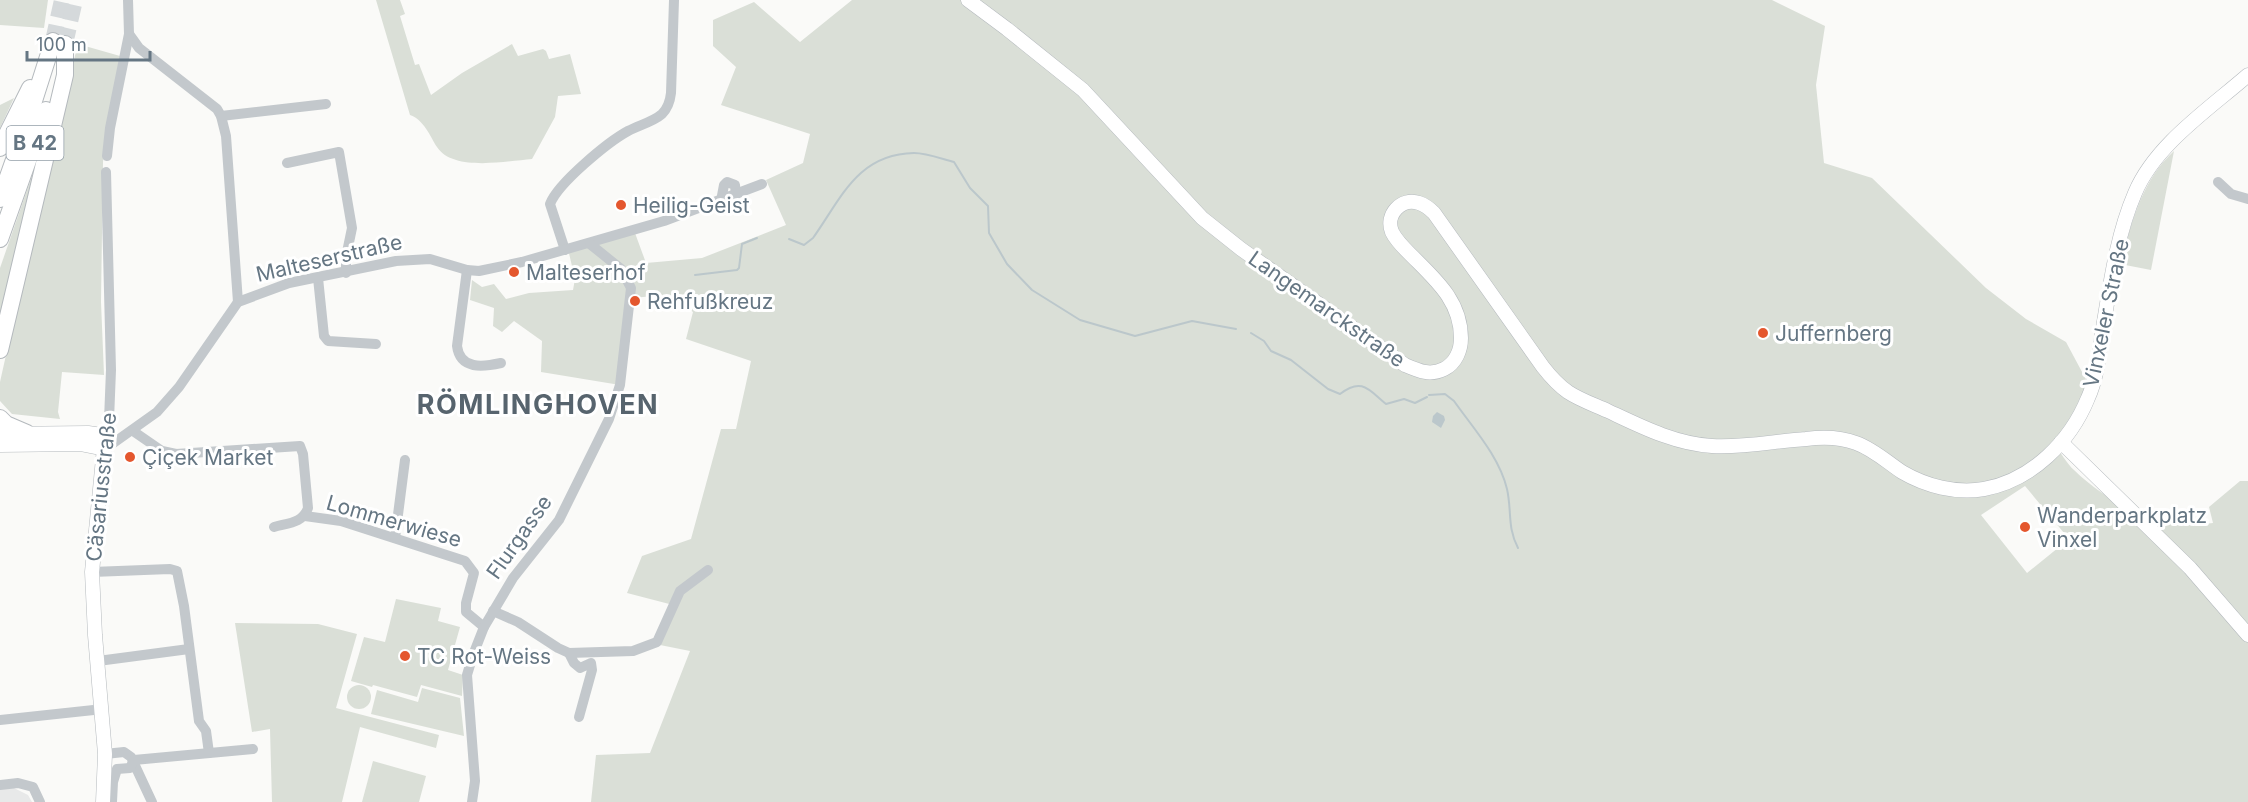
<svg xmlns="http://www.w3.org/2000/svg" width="2248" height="802" font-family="Inter,sans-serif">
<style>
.built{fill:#e8e9e9}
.green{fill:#dadfd7;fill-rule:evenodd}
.water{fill:#bbc7cb}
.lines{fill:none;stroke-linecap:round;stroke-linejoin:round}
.stream{stroke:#bbc7cb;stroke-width:2}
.highway-tunnel{stroke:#d5d9db;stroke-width:16;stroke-dasharray:16 8;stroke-linecap:butt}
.major-casing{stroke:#b5babe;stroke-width:15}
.highway-casing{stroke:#b4b9bd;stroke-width:18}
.minor{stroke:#c3c8cc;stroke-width:10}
.major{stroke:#fff;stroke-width:14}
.highway{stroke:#fff;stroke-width:16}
.poi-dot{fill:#e4572e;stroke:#fff;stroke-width:2}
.labels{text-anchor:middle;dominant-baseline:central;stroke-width:6;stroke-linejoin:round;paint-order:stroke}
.shield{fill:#fff;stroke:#939fa8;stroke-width:1.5}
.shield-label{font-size:20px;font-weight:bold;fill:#657683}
.poi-label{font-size:21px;fill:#657683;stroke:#fff;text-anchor:start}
.street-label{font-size:21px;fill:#657683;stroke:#fff}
.district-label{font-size:27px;font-weight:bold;letter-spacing:1.5px;fill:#57646e;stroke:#fff}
</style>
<rect width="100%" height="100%" fill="#fafaf8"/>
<polygon class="built" points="14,788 28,795 32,802 0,802 0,789"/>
<g class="green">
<polygon points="0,0 48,0 44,28 0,25"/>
<path d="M376,0H400L405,14L400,16L415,65L419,64L431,95L462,73L512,44L518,56L543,49L546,51L549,59L570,54L581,94L558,96L555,117L532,159C507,161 453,172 437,147C430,136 424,120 410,115Z"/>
<path d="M852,0H1772L1825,26L1816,85L1824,163L1872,178L1986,288L2026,319L2066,342L2089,385L2078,412L2054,444C2061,452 2066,463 2074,470C2110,505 2162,531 2213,523L2209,507L2240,481H2248V802H591L596,755L650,753L690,651L660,645L677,606L627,593L642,556L691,539L721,429H736L751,361L686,339L693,312L675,298L655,296L631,298L620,385L541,372L542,341L514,321L502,332L493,326L494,308L470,300L472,280L482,287L494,284L506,299L529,293L573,290L575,279L568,249L635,233L646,263L702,258L786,225L766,180L803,163L810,134L721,105L736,67L713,46V20L754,2L800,42ZM2025,486L2069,539L2027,573L1981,515Z"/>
<polygon points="78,44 120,56 106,135 103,162 101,302 104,375 62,372 58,412 60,419 12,414 0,401 0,382 56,131"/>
<polygon points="14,98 0,128 0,105"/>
<polygon points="41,150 0,321 0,268"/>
<path d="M2174,151L2151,270L2120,264C2132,223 2141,181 2174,151Z"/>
<polygon points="396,599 441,608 438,621 460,627 448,670 463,675 462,696 421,685 417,697 373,685 372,687 351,681 364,637 385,642"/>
<polygon points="235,623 318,624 357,634 336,708 439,735 436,748 360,727 342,802 272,802 270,729 252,732"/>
<circle cx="359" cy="697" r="12"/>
<polygon points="422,688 460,698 464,736 371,714 377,690 418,702"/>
<polygon points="373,761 426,776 419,802 362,802"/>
</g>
<polygon class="water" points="1437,412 1444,416 1445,420 1441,428 1432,422 1433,416"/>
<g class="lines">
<g class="stream">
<path d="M789,239L804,245L813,238C841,199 857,154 914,153C927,153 942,159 954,162L970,188L988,206L989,233L1007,264L1032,290L1080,320L1135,336L1192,321L1236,329"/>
<polyline points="695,275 737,270 739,268 742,244 757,238"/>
<path d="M1251,333L1264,341L1271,351L1291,360L1328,389L1340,394C1362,377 1369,390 1386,404L1404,399L1415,403L1427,397"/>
<path d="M1429,395L1445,394L1454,401C1473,428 1499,456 1507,489C1512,511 1507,527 1518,548"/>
</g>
<g class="highway-tunnel">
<polyline points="53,41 62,0"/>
<polyline points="65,44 75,0"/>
</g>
<defs>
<g id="major">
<path d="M968,0L1007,29L1083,90L1202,218L1241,249L1405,365C1419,371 1430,376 1444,369C1456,363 1461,350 1461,338C1461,302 1437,281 1413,257C1406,250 1397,242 1392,232C1385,215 1401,197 1419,203C1425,205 1430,209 1434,213L1543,367C1550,376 1558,385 1568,392C1580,400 1595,405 1608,411C1640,426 1675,444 1712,446C1743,448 1775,441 1806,439C1822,437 1840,437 1856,443C1873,449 1887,462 1902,472C1926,486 1956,494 1984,489C2032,480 2070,442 2088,398C2097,378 2099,355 2102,334C2110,287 2116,237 2135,193C2155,145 2209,109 2248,75"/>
<polyline points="0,434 88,433 102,435 105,438 92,572 95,635 105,754 103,802"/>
<polyline points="2061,442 2190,568 2248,635"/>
<polyline points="0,445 80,444 105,449"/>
</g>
<g id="highway">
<polyline points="0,148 30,88"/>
<polyline points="0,199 26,126 53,41"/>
<polyline points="0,239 46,110"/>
<polyline points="0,350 65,75 65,44"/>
<polyline points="0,418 6,424 27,433"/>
</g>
</defs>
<use href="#major" class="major-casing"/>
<use href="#highway" class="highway-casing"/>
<g class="minor">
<polyline points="129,34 139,48 217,109 221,116 226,136 238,302"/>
<polyline points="221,116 326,104"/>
<polyline points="107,156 110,128 129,34 128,0"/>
<polyline points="287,163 339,152 352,228 346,257 346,273"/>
<polyline points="2218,182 2231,194 2248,199"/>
<polyline points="721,201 724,185 727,182 735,185 736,195"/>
<path d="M565,250L550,204C558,183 608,142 628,131C639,125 653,122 662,114C668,108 670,102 671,93L674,0"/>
<path d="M467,270L457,346C460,370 483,367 501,363"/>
<polyline points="318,278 324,336 328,341 376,344"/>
<path d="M133,431L162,451L176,454L300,446L303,454L308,508C303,523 288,523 274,527"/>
<polyline points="105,438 109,420 111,370 106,172"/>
<polyline points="105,449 157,412 179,387 238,302 289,283 396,261 430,259 467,270 479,271 522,262 664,221 762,184"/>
<polyline points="305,516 341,521 465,561 474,573 466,603 466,612 484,627"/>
<polyline points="395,538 405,460"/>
<polyline points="92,572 170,569 177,571 184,606 199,721 206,731 209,753"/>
<polyline points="493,611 518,622 558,648 569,653 633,651 657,642 680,591 708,570"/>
<polyline points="569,653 574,663 580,668 591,663 592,670 579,717"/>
<polyline points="98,661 189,649"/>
<polyline points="0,720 103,709"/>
<polyline points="105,754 124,752 131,757 152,802"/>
<polyline points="0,785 18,783 33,787 40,802"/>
<polyline points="112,802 113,782 117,769 130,768 134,760 253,749"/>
<polyline points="472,802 475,781 467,675 473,655 484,627 513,578 559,520 609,419 620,385 631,288 621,269 590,244"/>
</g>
<use href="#major" class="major"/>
<use href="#highway" class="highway"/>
</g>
<g class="poi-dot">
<circle cx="621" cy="205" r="6"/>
<circle cx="514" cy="272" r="6"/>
<circle cx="635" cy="301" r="6"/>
<circle cx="1763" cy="333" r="6"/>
<circle cx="130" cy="457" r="6"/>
<circle cx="2025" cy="527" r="6"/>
<circle cx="405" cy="656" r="6"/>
</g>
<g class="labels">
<rect class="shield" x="6.5" y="126" width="57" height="34" rx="4.5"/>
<g class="shield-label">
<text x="35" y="143">B 42</text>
</g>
<g class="poi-label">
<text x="633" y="205">Heilig-Geist</text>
<text x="526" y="272">Malteserhof</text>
<text x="647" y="301">Rehfußkreuz</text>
<text x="1775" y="333">Juffernberg</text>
<text x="142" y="457">Çiçek Market</text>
<text x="2037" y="515">Wanderparkplatz<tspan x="2037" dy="24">Vinxel</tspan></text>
<text x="417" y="656">TC Rot-Weiss</text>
</g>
<g class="street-label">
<text transform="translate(329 258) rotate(-13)">Malteserstraße</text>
<text transform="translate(1327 309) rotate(35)">Langemarckstraße</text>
<text transform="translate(2106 313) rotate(-78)">Vinxeler Straße</text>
<text transform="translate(101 487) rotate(-84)">Cäsariusstraße</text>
<text transform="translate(394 521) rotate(16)">Lommerwiese</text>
<text transform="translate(519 537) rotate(-55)">Flurgasse</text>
</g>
<g class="district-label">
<text x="538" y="404">RÖMLINGHOVEN</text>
</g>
</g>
<path d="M27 51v9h123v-9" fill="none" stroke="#657683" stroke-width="3"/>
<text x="36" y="51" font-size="18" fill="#657683" stroke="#ffffff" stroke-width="4.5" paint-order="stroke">100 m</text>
</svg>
